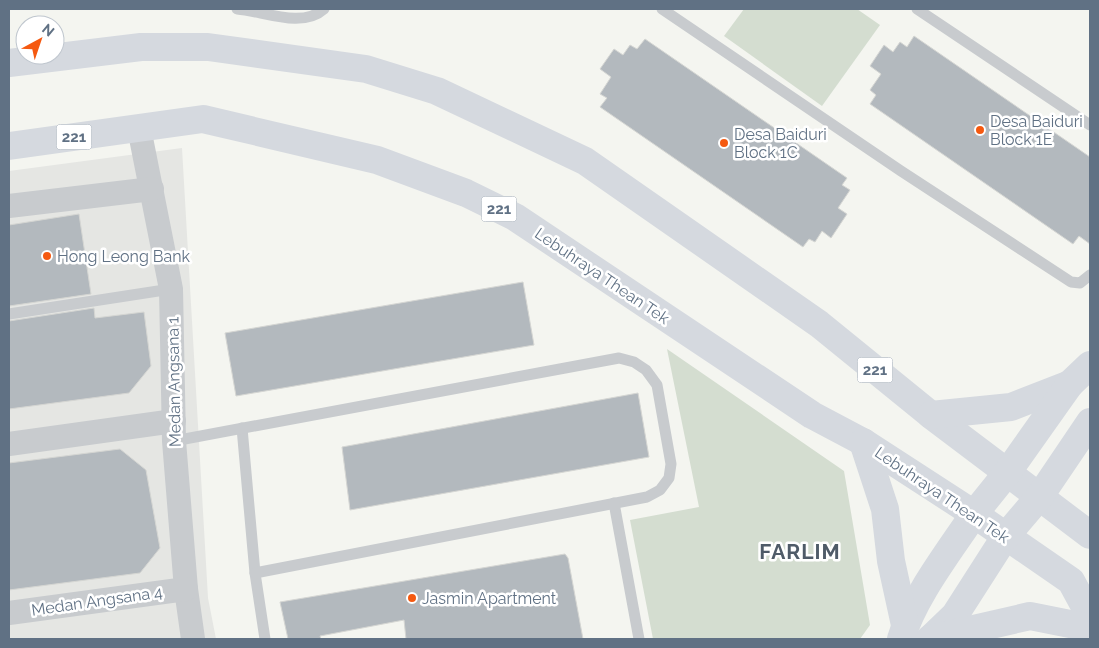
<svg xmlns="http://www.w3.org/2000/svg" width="1099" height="648" font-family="Raleway,sans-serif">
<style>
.built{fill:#e5e6e3}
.green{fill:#d4ddd0}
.building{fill:#b3b9be;stroke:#d5d6d3}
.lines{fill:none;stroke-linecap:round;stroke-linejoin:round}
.lane{stroke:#c8cbce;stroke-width:11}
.street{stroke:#c8cbce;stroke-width:24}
.secondary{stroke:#d5d9df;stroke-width:28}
.primary{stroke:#d5d9df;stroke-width:28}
.poi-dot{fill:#f55910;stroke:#fff;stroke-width:2}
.labels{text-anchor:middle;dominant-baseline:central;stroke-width:5;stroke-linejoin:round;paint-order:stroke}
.shield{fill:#fff;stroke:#909ca9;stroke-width:1}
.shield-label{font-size:15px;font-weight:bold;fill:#607184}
.poi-label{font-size:16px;fill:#607184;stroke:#fff;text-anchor:start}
.street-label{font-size:16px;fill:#607184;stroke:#fff}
.district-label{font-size:21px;font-weight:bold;letter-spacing:1px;fill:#4f5b68;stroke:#fff}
</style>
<rect width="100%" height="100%" fill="#f4f5f0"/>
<polygon class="built" points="182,148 208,598 216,639 9,639 9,171"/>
<g class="green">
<polygon points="744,9 857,9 880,25 822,106 724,36"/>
<polygon points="667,349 844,471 870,625 860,639 653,639 630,520 699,507"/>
</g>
<g class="building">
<polygon points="914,36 1090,157 1090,244 1079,236 1073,244 870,104 876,95 870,90 881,74 870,66 884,45 893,52 900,42 907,47"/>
<polygon points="645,39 847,178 842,185 850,190 838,208 847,214 831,238 822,231 815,242 809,239 803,247 600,107 607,98 600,94 611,77 600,69 614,49 623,55 630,45 637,49"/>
<polygon points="79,214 91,294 9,306 9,225"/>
<polygon points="523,282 534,345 236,396 225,333"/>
<polygon points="94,308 95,318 144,312 151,366 129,393 9,409 9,321"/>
<polygon points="638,393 649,457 350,510 342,447"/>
<polygon points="120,449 146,470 160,548 140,573 9,590 9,463"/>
<polygon points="565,554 568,558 583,639 406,639 404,620 320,636 321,639 288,639 280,602"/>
</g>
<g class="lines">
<g class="lane">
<path d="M237,9C263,11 302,29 324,9"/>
<polyline points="662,9 901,171 1071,282 1080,283 1090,275"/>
<polyline points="917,9 1090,125"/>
<polyline points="9,314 171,289"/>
<polyline points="242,428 255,573 265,639"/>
<polyline points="174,441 619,358 634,362 646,370 657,385 671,464 669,478 660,490 647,497 255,573"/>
<polyline points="614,503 639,639"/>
</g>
<g class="street">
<polyline points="139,128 171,289 174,441 186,589 193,639"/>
<polyline points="9,206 152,189"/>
<polyline points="9,444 174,421"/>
<polyline points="9,613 186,589"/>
</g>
<g class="secondary">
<path d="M901,639C914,596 949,552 974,514"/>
<polyline points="930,639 955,615 1005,537"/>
</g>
<g class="primary">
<polyline points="9,63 141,47 208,47 366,69 437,91 585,161 819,324 931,415 1090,535"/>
<polyline points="9,146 203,119 377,160 466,193 515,217 812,415 863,442 974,514 1071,581 1090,616"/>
<polyline points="931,415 1011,407 1070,384"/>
<polyline points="863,442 885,509 891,561 905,625"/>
<polyline points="974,514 1007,473 1070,384 1090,365"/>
<polyline points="1005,537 1040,496 1090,422"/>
<polyline points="930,639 1030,616 1090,628"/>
</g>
</g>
<g class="poi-dot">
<circle cx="980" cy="130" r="5"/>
<circle cx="724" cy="143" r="5"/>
<circle cx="47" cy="256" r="5"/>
<circle cx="412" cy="598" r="5"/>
</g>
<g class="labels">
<g class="shield">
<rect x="56.5" y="124.5" width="35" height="25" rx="4"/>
<rect x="481.5" y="196.5" width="35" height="25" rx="4"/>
<rect x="857.5" y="357.5" width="35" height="25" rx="4"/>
</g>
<g class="shield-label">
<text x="74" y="137">221</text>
<text x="499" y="209">221</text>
<text x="875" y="370">221</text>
</g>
<g class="poi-label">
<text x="990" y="121">Desa Baiduri<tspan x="990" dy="18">Block 1E</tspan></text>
<text x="734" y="134">Desa Baiduri<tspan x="734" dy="18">Block 1C</tspan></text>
<text x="57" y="256">Hong Leong Bank</text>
<text x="422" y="598">Jasmin Apartment</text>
</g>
<g class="street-label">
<text transform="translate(602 276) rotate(34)">Lebuhraya Thean Tek</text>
<text transform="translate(174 382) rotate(-91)">Medan Angsana 1</text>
<text transform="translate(942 495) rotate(34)">Lebuhraya Thean Tek</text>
<text transform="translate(97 601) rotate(-8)">Medan Angsana 4</text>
</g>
<g class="district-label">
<text x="800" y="551">FARLIM</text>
</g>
</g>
<rect width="1099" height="648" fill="none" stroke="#607184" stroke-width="20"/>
<g transform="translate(40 40) rotate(40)"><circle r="24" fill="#ffffff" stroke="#bfc6ce"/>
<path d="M0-4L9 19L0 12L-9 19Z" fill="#f55910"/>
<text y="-8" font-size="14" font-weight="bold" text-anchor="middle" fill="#607184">N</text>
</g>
</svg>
